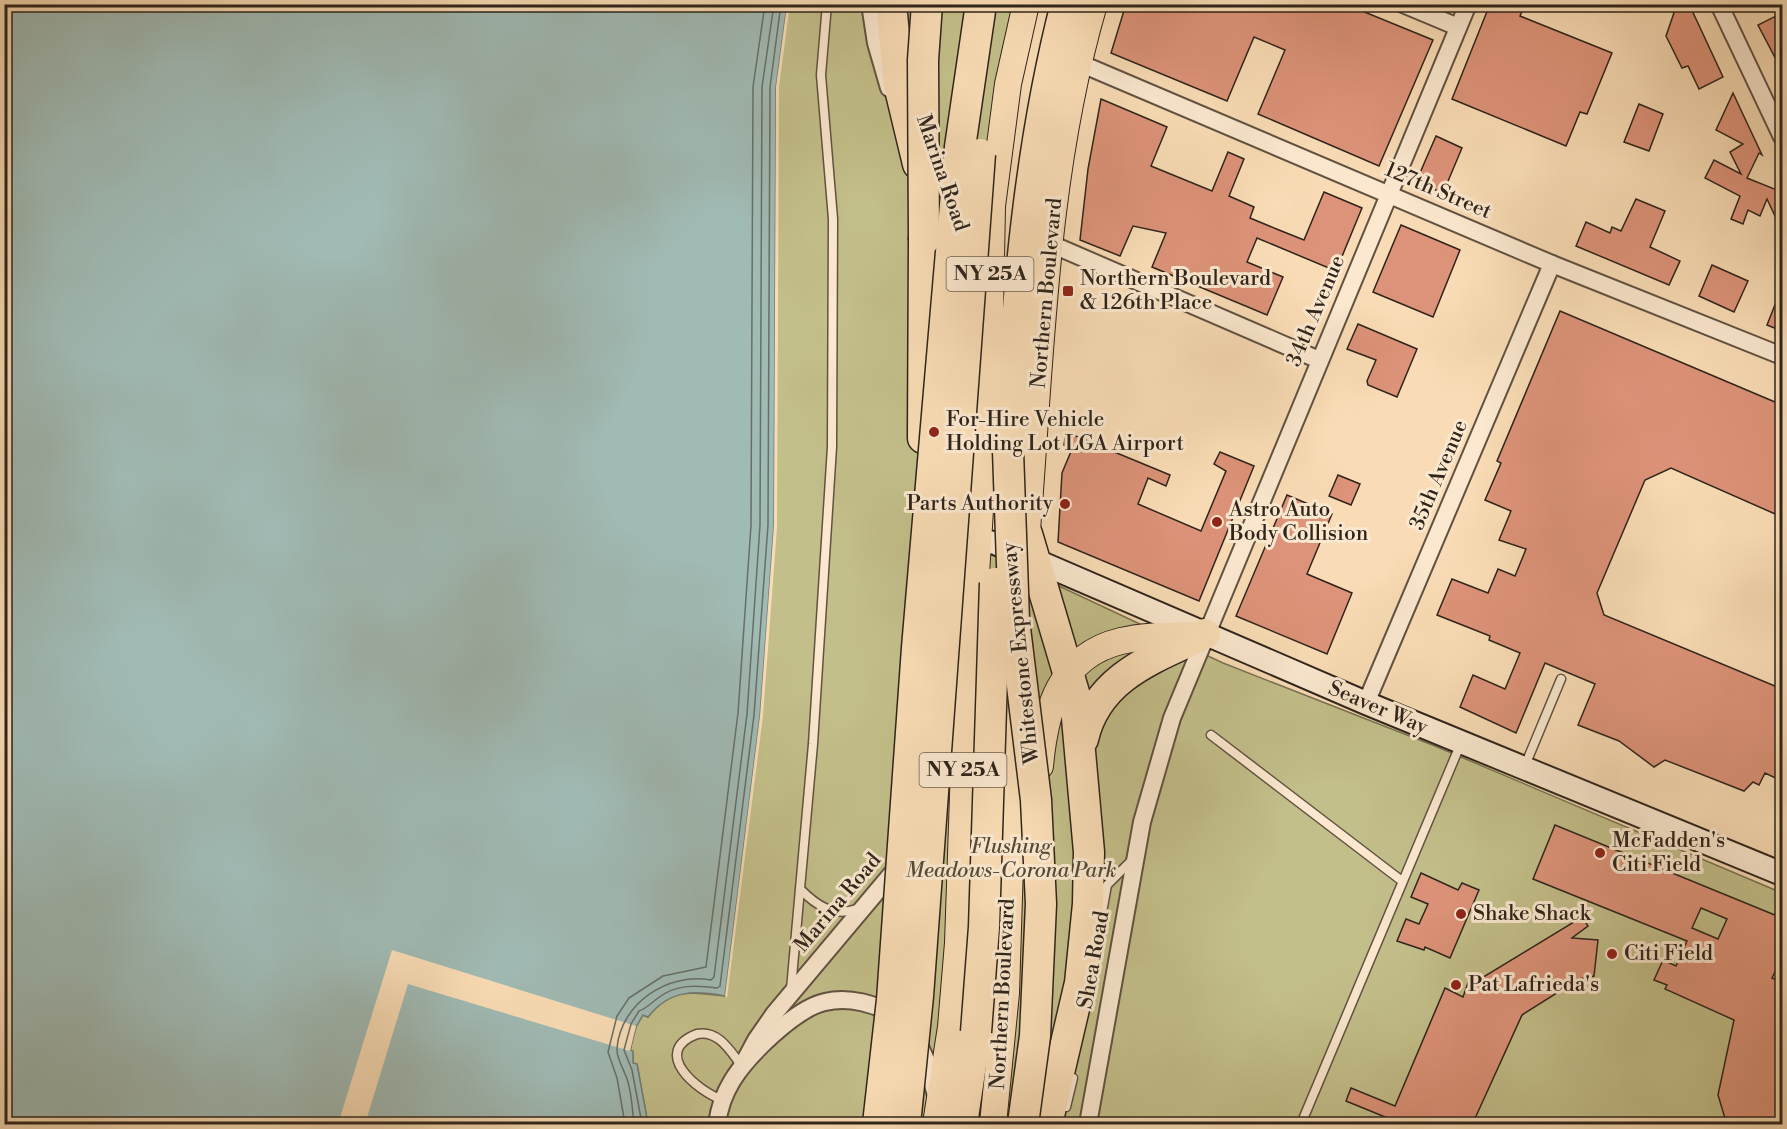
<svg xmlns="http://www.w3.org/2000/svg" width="1787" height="1129" font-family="'Libre Bodoni',serif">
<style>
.green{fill:#c3bf8a;stroke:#787252;stroke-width:1.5}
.water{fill:#a0bab4;stroke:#727e77;stroke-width:1.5}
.pier{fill:#f9dcb5}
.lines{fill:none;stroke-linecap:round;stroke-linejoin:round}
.shore{stroke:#676f68;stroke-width:1.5}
.building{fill:#dd9379;stroke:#2e241b;stroke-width:1.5;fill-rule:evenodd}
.lane-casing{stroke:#615242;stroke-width:11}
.street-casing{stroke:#615242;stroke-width:20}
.secondary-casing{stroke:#2e241b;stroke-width:26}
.primary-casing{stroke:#2e241b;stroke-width:28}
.highway-casing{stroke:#2e241b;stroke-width:33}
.lane{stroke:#fbe8cf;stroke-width:8}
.street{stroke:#fbe8cf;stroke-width:16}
.secondary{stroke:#fbe8cf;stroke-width:22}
.primary{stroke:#f9dcb5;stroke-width:26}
.highway{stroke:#f9dcb5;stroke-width:30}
.highway-bridge-casing{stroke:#2e241b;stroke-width:33;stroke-linecap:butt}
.highway-bridge{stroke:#f9dcb5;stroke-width:30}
.poi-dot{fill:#8f2418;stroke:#fbe8cf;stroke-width:2}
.labels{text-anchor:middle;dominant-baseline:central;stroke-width:6;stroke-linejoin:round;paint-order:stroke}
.shield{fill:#fbe8cf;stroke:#6c5f51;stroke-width:1.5}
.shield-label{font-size:20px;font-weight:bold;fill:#2e241b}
.street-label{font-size:21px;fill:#2e241b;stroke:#fbe8cf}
.poi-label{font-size:21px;fill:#2e241b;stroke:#fbe8cf;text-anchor:start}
.park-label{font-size:21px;font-style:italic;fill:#534b37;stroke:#fbe8cf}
</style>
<rect width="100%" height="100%" fill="#f9dcb5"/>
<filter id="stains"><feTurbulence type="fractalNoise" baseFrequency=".00333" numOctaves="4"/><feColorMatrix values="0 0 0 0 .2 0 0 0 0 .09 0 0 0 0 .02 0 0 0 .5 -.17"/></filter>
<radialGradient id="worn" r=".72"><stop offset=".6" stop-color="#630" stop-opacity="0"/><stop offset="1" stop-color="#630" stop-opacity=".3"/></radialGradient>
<path class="green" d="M787,5H1013C972,180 973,363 965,542L1223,663L1435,746L1782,893V1124H648L637,1064L633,1063V1052L630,1051L636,1026L643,1015L648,1017C672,986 692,993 725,996L776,87Z"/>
<path class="water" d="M5,5H787L776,87L774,525L760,716L725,996C694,990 669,990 648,1017L643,1015L636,1027L630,1050L633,1051V1063L637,1064L648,1124H5Z"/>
<g class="pier">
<polygon points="790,4 779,87 777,527 763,716 727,998 725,996 760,716 774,525 776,87 787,5"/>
<polygon points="392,950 636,1026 630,1051 408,984 365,1124 338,1124"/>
</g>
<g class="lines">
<g class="shore">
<polyline points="625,1124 617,1078 608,1052 617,1016 629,998 663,976 706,967 738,713 751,525 753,87 765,4"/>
<path d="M634,1124C632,1109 632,1088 625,1074C622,1066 616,1057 617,1048C621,1003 668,972 711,980L714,977L747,714L760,525L762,87L774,4"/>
<path d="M642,1124L632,1070L624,1050L631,1024L639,1011C647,1008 651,1003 658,998C676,984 696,985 717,988L720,986L754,715L768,525L770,87L781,4"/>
</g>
</g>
<g class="building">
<polygon points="1126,4 1345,4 1433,40 1379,166 1258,114 1285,50 1254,37 1227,101 1111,53"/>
<polygon points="1490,4 1525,4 1520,16 1612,53 1587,114 1580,112 1566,146 1452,99"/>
<polygon points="1677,4 1689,4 1723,77 1699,89 1688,66 1682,68 1666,36"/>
<polygon points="1782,13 1782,71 1758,25"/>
<polygon points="1733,93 1762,155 1759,153 1747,178 1782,192 1782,231 1767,199 1760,216 1748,210 1743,224 1731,219 1740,196 1705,178 1714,160 1741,174 1730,152 1743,144 1716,130"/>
<polygon points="1101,99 1167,127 1151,166 1212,191 1228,152 1244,159 1229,196 1254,207 1250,218 1279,230 1304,240 1324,192 1362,208 1336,271 1257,238 1247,262 1283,277 1267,315 1152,267 1166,233 1133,226 1120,256 1080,240 1088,169"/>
<polygon points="1639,104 1663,114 1649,151 1624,142"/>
<polygon points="1436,136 1462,148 1443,193 1416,182"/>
<polygon points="1636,199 1665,211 1650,247 1680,261 1669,285 1576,246 1586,222 1610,233 1612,227 1621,231"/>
<polygon points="1401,225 1460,250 1433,317 1373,292"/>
<polygon points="1712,265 1748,281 1734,312 1699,296"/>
<polygon points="1782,287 1782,331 1767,325"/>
<polygon points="1560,311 1782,405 1782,517 1671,468 1645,480 1597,593 1604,615 1782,689 1782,781 1765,773 1759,785 1753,782 1744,791 1665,760 1654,767 1619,741 1578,725 1595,684 1545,663 1516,733 1460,707 1473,675 1505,689 1520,653 1489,640 1490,636 1437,615 1452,579 1488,593 1498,569 1515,576 1526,549 1499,540 1511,511 1485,500 1501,463 1497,461"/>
<polygon points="1358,324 1417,349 1397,397 1368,385 1367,381 1376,360 1347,349"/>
<polygon points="1066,432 1170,475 1166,486 1148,478 1138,504 1201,531 1226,471 1214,464 1220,452 1254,466 1199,601 1058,542 1062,473 1072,449 1064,445"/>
<polygon points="1338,475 1360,484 1351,505 1329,496"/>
<polygon points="1287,495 1332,514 1307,574 1352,593 1327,654 1236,616"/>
<path d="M1555,825L1782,918V957L1772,978L1782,982V997L1777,1009L1776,1028L1782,1025V1125H1727L1718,1095L1734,1020L1665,989L1667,985L1654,980L1663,960L1676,966L1687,941L1533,879ZM1701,908L1727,919L1718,939L1692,928Z"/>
<polygon points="1421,873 1458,890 1462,883 1479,890 1450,958 1425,947 1424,950 1397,941 1406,919 1419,924 1428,904 1411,897"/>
<polygon points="1582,917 1588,926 1572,938 1598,940 1594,976 1579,979 1522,1015 1472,1125 1388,1125 1390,1119 1346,1101 1351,1088 1395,1106 1445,988 1463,997 1468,983 1472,984"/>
</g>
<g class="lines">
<defs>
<g id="lane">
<polyline points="1211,735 1402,881"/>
<polyline points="1524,768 1561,679"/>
<path d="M800,889C817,906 833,917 857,909"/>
<polyline points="1101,918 1107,885 1133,859"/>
<polyline points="791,989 813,744 832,447 833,219 821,75 827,4"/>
<path d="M723,1100C697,1091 650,1052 697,1034C719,1030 730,1051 742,1066"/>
<polyline points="1066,1107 1073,1078"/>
<polyline points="1301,1124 1461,743"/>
</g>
<g id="street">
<polyline points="870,4 876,43 889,88"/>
<polyline points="1403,4 1458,27"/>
<polyline points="1719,4 1782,137"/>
<polyline points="1077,62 1552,264 1782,356"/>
<polyline points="1051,244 1319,360"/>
<polyline points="1366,703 1552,264"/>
<polyline points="917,1040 926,1060 936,1095"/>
<polyline points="742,1066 756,1040 774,1014 900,864"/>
<path d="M717,1124C719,1109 724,1094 732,1081C747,1056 796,1008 825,1002C849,996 877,1004 896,1017"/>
<polyline points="1088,1124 1142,822 1172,718 1468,4"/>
</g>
<polyline id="secondary" points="975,543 982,541 995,543 1366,703 1782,874"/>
<g id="primary">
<path d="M1025,554C1041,371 1042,182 1094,4"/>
<path d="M1040,766C1045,711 1059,656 1121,641C1146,635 1173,636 1199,635"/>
<polyline points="936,1124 951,1027 958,943 964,767 989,365 992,206 1008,84 1026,4"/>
<polyline points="993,1124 1006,993 1015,704"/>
</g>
<g id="highway">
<polyline points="891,4 899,85 918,164"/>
<polyline points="923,438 924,240"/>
<path d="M1008,451C1017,300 1028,152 1066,4"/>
<polyline points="1027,534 1075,696 1089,852 1088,904 1080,983 1047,1124"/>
<path d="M1083,739C1097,677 1154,658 1205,634"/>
<polyline points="962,1124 976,1032"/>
</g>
</defs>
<use href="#lane" class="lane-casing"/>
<use href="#street" class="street-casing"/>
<use href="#secondary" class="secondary-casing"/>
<use href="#primary" class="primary-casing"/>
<use href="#highway" class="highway-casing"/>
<use href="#lane" class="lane"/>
<use href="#street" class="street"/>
<use href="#secondary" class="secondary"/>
<use href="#primary" class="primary"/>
<use href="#highway" class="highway"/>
<defs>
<g id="highway-bridge">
<polyline points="924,240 923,60 927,4"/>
<polyline points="1008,451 1014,620 1036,800 1041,904 1035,1036 1023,1124"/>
<polyline points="976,1032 984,927 995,583"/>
<polyline points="878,1124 892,1000 917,648 960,147 981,4"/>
<polyline points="905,1124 918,996 980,154"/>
</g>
</defs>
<use href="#highway-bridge" class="highway-bridge-casing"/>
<use href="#highway-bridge" class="highway-bridge"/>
</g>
<g class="poi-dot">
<rect x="1062" y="285" width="12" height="12" rx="3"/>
<circle cx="934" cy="432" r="6"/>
<circle cx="1065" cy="504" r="6"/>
<circle cx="1217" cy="522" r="6"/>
<circle cx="1600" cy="853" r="6"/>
<circle cx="1461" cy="914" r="6"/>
<circle cx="1612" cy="954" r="6"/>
<circle cx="1456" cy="985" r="6"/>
</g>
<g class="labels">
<g class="shield">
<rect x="946.5" y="257" width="87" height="34" rx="4.5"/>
<rect x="919.5" y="753" width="87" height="34" rx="4.5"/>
</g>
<g class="shield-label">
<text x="990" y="274">NY 25A</text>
<text x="963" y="770">NY 25A</text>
</g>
<g class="street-label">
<text transform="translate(942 173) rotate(71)">Marina Road</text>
<text transform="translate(1438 191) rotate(23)">127th Street</text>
<text transform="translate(1047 293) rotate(-85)">Northern Boulevard</text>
<text transform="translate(1316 311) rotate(-67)">34th Avenue</text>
<text transform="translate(1439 475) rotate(-67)">35th Avenue</text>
<text transform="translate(1021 653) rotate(-96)">Whitestone Expressway</text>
<text transform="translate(1378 708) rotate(23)">Seaver Way</text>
<text transform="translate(838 903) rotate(-50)">Marina Road</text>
<text transform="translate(1094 960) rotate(-80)">Shea Road</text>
<text transform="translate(1003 994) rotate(-87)">Northern Boulevard</text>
</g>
<g class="poi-label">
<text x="1080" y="279">Northern Boulevard<tspan x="1080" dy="24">&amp; 126th Place</tspan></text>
<text x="946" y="420">For-Hire Vehicle<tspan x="946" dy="24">Holding Lot LGA Airport</tspan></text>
<text x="1053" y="504" text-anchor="end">Parts Authority</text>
<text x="1229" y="510">Astro Auto<tspan x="1229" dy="24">Body Collision</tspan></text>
<text x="1612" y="841">McFadden's<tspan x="1612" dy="24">Citi Field</tspan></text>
<text x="1473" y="914">Shake Shack</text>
<text x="1624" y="954">Citi Field</text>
<text x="1468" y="985">Pat Lafrieda's</text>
</g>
<g class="park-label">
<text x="1011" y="847">Flushing<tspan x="1011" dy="24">Meadows-Corona Park</tspan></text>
</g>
</g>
<rect width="1787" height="1129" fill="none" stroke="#f9dcb5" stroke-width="24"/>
<rect x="6" y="6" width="1775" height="1117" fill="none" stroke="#2e241b" stroke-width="3"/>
<rect x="12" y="12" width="1763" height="1105" fill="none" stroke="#2e241b" stroke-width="1.5"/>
<rect width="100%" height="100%" filter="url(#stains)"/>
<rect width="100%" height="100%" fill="url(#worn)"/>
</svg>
